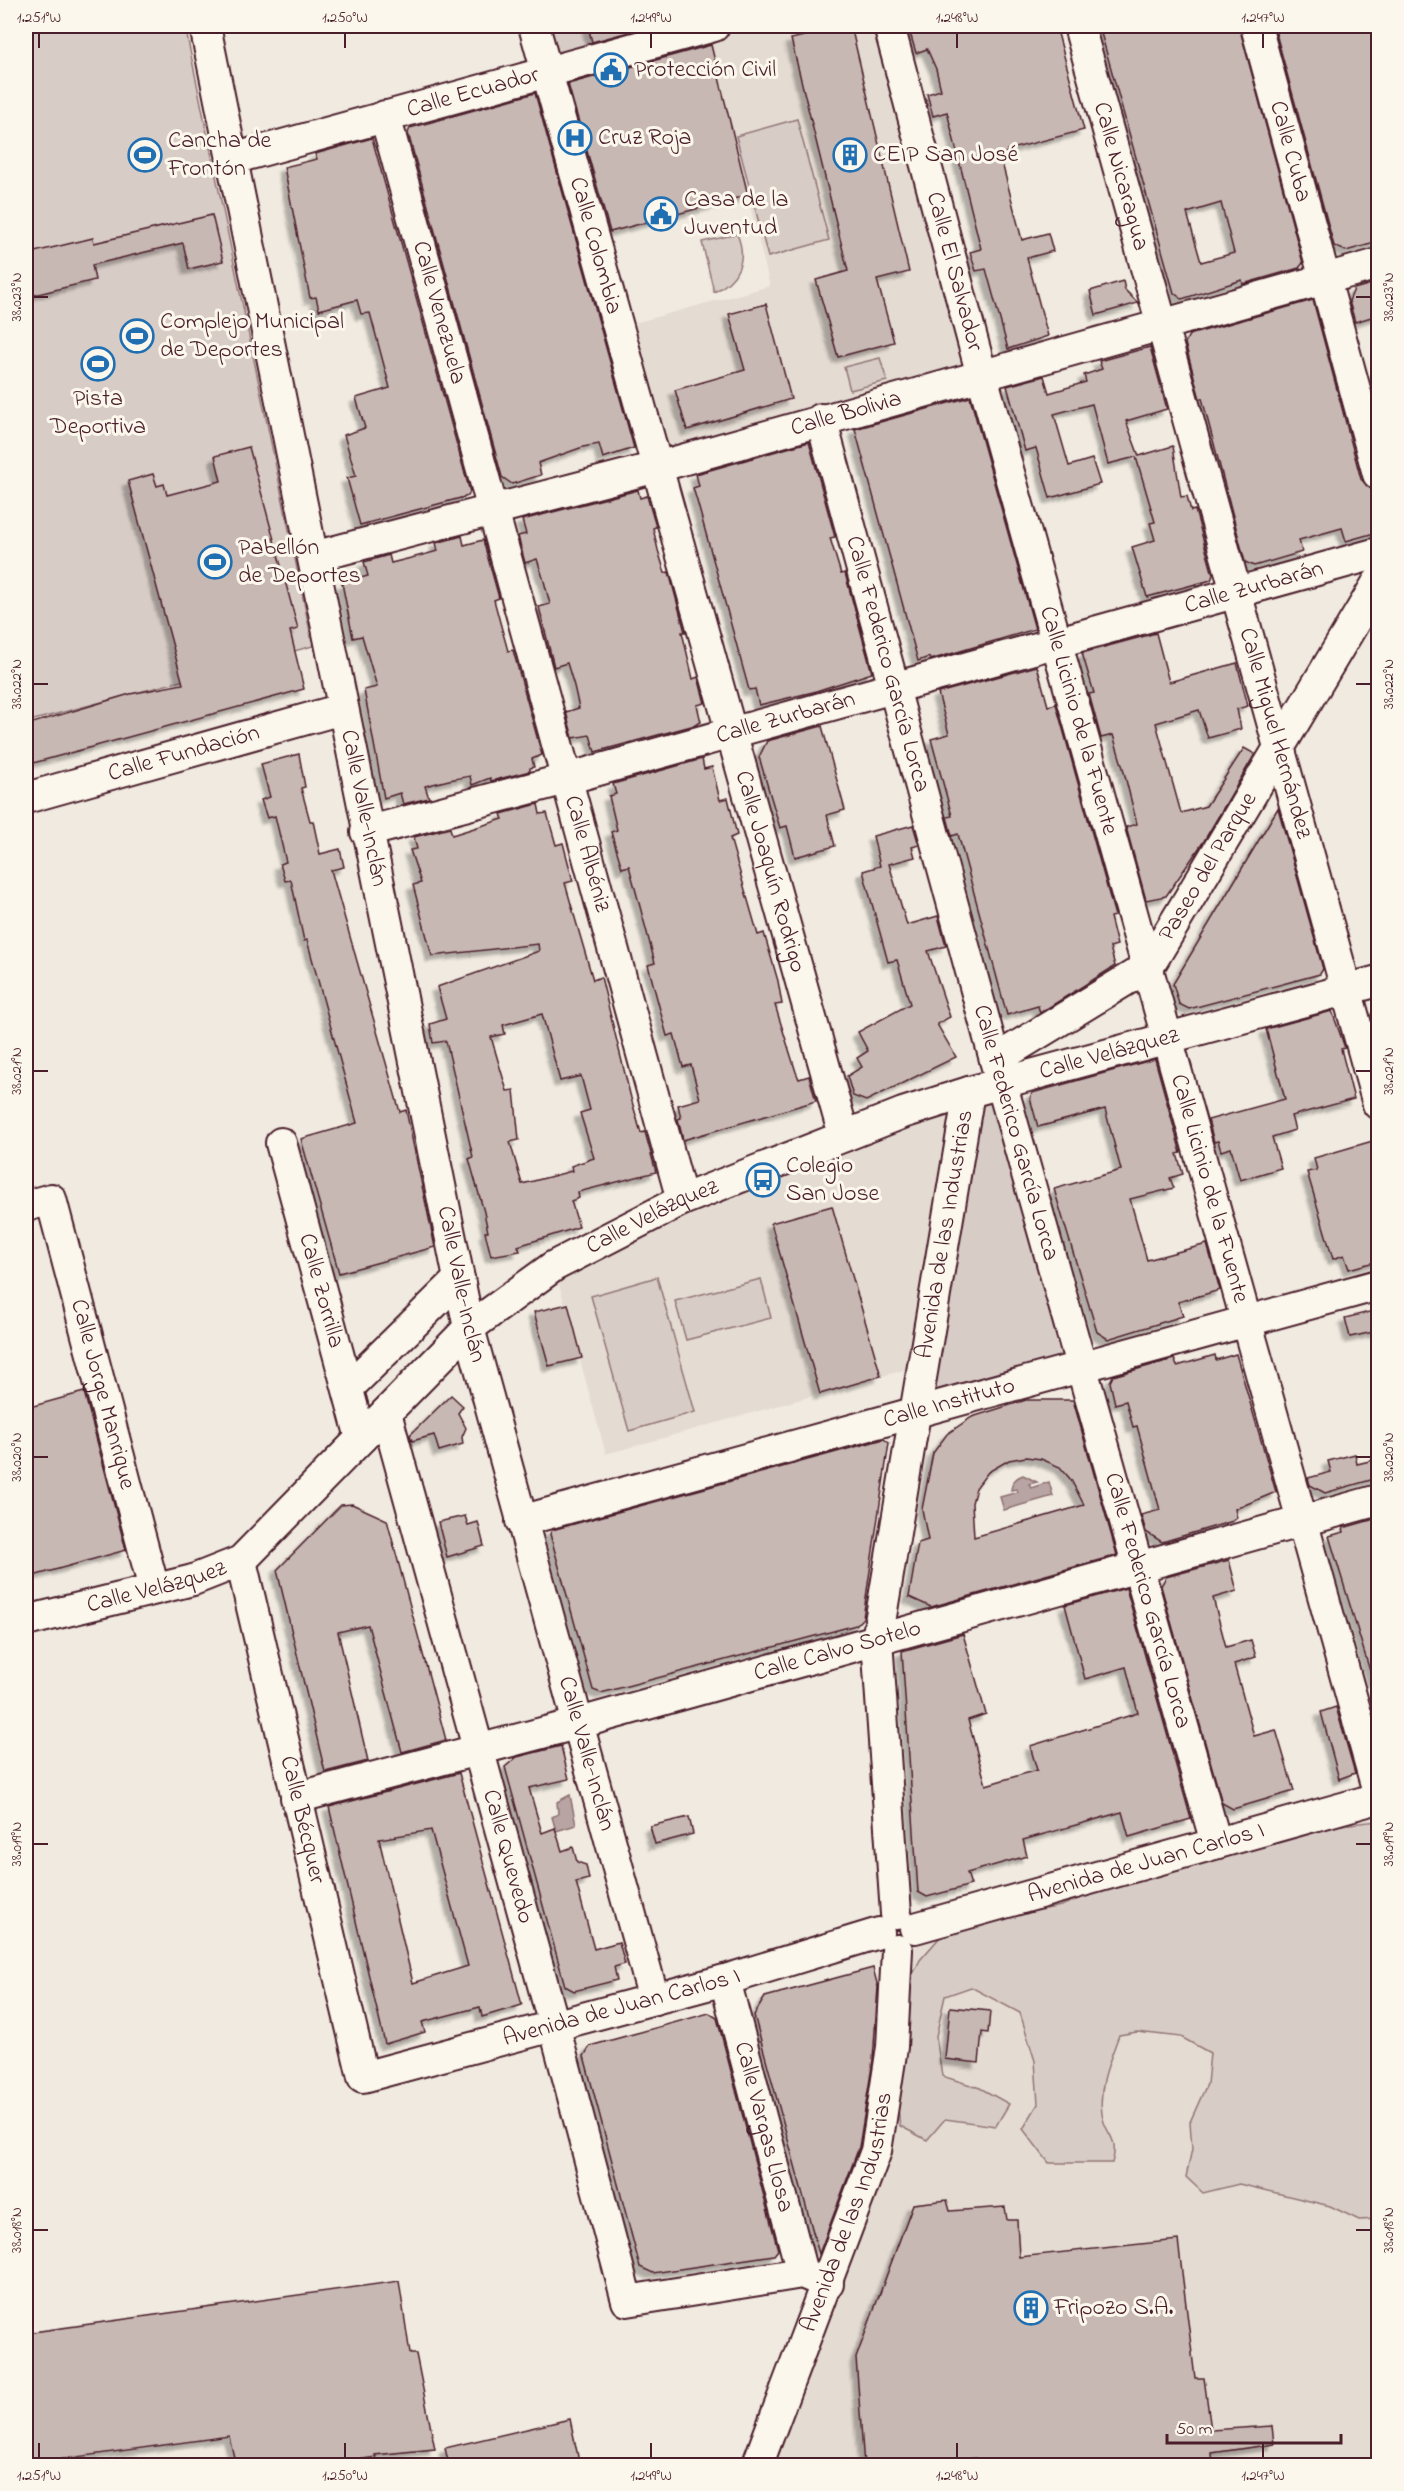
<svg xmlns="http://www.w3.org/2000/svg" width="1404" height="2491" font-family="'Indie Flower',sans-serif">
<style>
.built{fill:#e4dbd2}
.green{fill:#d8ccc6;stroke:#917678;stroke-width:1.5}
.water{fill:#b8a4a2;stroke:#8c6f72;stroke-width:1.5}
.building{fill:#c8b8b3;stroke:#4a1f2b;stroke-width:1.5;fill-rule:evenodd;filter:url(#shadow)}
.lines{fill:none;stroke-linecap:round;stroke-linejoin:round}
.minor-casing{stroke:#4a1f2b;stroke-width:34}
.minor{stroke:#fbf7ec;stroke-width:30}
.ticks{fill:none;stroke:#4a1f2b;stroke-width:2}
.labels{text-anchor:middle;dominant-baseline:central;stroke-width:6;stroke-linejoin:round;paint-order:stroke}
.poi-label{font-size:24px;fill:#4a1f2b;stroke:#fbf7ec;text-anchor:start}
.street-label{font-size:24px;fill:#4a1f2b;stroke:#fbf7ec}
.neatline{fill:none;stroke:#4a1f2b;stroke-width:2}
.ticks-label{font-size:15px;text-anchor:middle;fill:#4a1f2b}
</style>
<defs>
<filter id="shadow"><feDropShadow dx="-5.5" dy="5.5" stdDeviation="1.5" flood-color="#0004"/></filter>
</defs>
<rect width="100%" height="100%" fill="#f0eae0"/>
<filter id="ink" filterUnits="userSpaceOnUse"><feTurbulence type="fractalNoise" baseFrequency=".0167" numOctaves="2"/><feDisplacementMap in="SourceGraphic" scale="12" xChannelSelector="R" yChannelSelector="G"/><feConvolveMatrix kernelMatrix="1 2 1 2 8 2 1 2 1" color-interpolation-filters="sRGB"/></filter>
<g filter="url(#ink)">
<g class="built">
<polygon points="714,26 889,26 982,376 670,463 631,324 770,286 706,27"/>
<polygon points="969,1092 925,1364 606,1454 554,1266"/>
<polygon points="1378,1798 1378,2465 757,2466 876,2151 907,1947 914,1939"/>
</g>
<g class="green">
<polygon points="26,26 185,26 313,646 26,722"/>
<polygon points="534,26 714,26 547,72"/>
<polygon points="797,119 829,240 768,257 736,136"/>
<path d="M737,234C748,260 738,280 714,292L702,242Z"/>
<polygon points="880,358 887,381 850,390 844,367"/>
<polygon points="1001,1082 1083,1368 918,1410 969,1092"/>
<polygon points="657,1277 695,1412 629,1431 591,1296"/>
<polygon points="761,1279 771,1318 686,1340 675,1301"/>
<path d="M1378,1821V2219L1359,2220L1330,2206L1239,2184L1203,2193L1186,2177L1192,2149L1190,2122L1207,2084L1210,2053L1181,2037L1137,2032L1119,2035C1110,2060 1098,2086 1102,2114C1105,2136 1120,2136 1112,2163H1049L1023,2129L1038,2104L1035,2061L1020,2013L971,1987L945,1996L936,2036L942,2076L980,2088L1009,2104L996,2126L945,2119L927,2140L900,2126L898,2108L909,1982L920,1960L941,1936L991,1920L1061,1906L1116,1883L1254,1849L1304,1829Z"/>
</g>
<g class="water">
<path d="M1023,1475L1037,1482L1029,1484L1031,1488L1049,1482L1053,1496L1004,1510L1000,1497L1018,1492L1017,1489L1011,1490C1012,1482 1015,1478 1023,1475Z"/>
<polygon points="570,1795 576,1825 556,1831 552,1817 558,1814 557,1802"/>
</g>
<g class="building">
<polygon points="588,26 651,26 592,42"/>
<polygon points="846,26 851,26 909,272 877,280 894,342 838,357 816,280 848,271 791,39"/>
<polygon points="908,26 1056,26 1084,130 1007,150 1008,152 1000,155 1022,240 1048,233 1053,251 1027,258 1048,336 1008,349 986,269 976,271 970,252 981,249 947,112 933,116 927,94 941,90 936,69 927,49 916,53"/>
<path d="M1099,26H1239L1303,263L1299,268L1243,284L1242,280L1182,299L1174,293ZM1221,203L1234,253L1201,262L1187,213Z"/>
<polygon points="1274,26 1378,26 1378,242 1346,251 1334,246"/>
<polygon points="711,45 748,195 610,232 568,84"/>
<polygon points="535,93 634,448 603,458 599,444 583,447 538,463 541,475 512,484 502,477 408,133 410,128"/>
<polygon points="372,138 470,492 468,496 360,525 347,478 356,476 344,435 365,428 356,398 390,388 370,313 361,314 357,300 319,310 316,297 310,298 284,167 317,159 315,154"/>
<polygon points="212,215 223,261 189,269 183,243 92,265 95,280 26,297 26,254 93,238 94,243"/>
<polygon points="1123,281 1125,290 1138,303 1096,315 1090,291"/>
<polygon points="1378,282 1378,315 1355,322 1349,301 1354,289"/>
<polygon points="1313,300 1361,479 1372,490 1378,512 1378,532 1346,541 1342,528 1299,540 1302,552 1254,566 1245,562 1202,398 1200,399 1185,343 1189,335"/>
<polygon points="766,304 791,399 687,430 675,390 745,370 729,314"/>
<polygon points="1150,347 1167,409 1126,421 1139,456 1173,446 1181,497 1187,496 1191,511 1195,510 1213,575 1211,580 1147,597 1132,547 1155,540 1150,523 1155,522 1136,457 1108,464 1092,404 1054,414 1069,466 1092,459 1100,484 1050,498 1036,448 1025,451 1007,386 1044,376 1049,393 1086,382 1084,375 1102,369 1099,361"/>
<polygon points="970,397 1035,629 930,660 929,657 918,661 855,429"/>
<polygon points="809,442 835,537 830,538 841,574 845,573 872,673 813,692 759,705 755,689 749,690 697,501 693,488 699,486 696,474"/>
<polygon points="249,447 298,629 290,631 304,689 26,765 26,725 130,694 183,684 128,481 153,474 157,486 164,484 167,495 221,481 215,456"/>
<polygon points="638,490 640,498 647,496 656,527 653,528 658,550 665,573 669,572 685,632 682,632 693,679 698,677 705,703 697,705 701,722 695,725 595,752 590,735 573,738 566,712 579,708 574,686 567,663 554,667 539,607 550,604 544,581 537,559 525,563 518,536 526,534 522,520"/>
<polygon points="462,536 464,545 483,540 499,598 494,600 501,626 508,651 513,650 542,755 532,759 534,767 530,768 530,771 491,781 490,778 472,785 470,776 449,780 425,786 429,798 403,804 400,793 384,798 364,690 377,687 362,636 353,638 342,583 368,576 364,562 389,555 391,563 415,557 438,551 436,543"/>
<polygon points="1156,633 1169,682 1237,663 1248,706 1237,709 1241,729 1208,738 1199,710 1156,723 1181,813 1206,806 1244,748 1255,754 1204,841 1166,896 1146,900 1126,827 1137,824 1123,768 1113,735 1101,738 1089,694 1094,693 1082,653"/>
<polygon points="1037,666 1048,706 1056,704 1115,916 1110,917 1117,945 1110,947 1115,966 1040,1013 1038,1006 1007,1015 958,834 952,836 947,817 952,816 931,739 949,734 938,693"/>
<polygon points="822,726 845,810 827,815 835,846 795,857 787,826 780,828 759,757 767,741"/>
<polygon points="299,754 305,787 301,788 310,821 313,821 320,854 340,849 344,867 331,870 400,1112 406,1110 435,1247 339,1273 301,1139 357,1123 307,940 304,941 291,880 285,881 280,864 286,862 275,816 267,818 261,800 270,797 261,764"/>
<polygon points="702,759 704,769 712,767 720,800 728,798 737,835 730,838 758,935 764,933 778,981 782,1004 775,1005 796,1072 799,1079 809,1076 816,1101 683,1140 678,1119 681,1118 678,1105 700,1099 691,1065 683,1067 674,1034 667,1036 648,965 655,963 646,929 629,866 622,868 611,832 617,830 609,796 616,794 613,784"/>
<path d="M538,804L540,814L547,813L556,845L563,843L573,881L565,883L575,918L593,980L601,977L631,1098L641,1133L645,1132L656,1172L578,1192L579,1198L571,1201L579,1227L518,1246L520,1251L491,1256L485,1232H488L484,1212L469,1159L473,1157L446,1041L433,1043L430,1024L446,1019L437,987L539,951L538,944L432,956L413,885L421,883L410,850L417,849L414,837L450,828L452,835L503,819L501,814ZM542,1014L560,1081L581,1076L590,1110L580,1113L594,1158L571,1166L572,1171L522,1184L510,1142L519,1140L514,1090L507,1091L491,1037L505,1034L503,1025Z"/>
<polygon points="1278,808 1323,969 1320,974 1189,1009 1179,1004 1173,984"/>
<polygon points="913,825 919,845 912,847 915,857 889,864 907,925 938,916 946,946 928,951 950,1017 937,1024 956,1057 866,1101 853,1096 847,1076 862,1067 857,1058 868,1051 858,1032 910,1004 897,960 888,962 863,871 880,866 873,836"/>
<polygon points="1332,1011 1345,1048 1341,1049 1354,1099 1291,1116 1295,1130 1272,1137 1281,1168 1240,1180 1231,1148 1221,1151 1218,1141 1214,1142 1208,1120 1285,1099 1266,1029"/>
<polygon points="1155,1059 1181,1153 1177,1154 1183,1174 1170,1178 1174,1188 1130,1199 1147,1260 1207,1244 1220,1290 1178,1302 1183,1316 1108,1339 1097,1332 1054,1189 1121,1170 1105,1109 1038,1127 1030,1098 1032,1093"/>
<polygon points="1376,1140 1378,1150 1378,1261 1349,1269 1344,1255 1333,1259 1307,1172 1317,1170 1314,1158"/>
<polygon points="832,1206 881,1376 820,1394 771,1223"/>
<polygon points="568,1304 582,1358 549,1366 534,1312"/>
<polygon points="1373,1311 1378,1321 1378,1331 1350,1337 1345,1318"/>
<polygon points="1236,1354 1276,1492 1235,1509 1237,1518 1233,1521 1162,1542 1146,1532 1141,1515 1160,1510 1137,1426 1133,1427 1126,1401 1115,1404 1110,1382 1113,1376 1174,1359 1177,1366 1215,1355 1216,1360"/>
<polygon points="84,1392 126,1550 26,1578 26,1408"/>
<polygon points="451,1395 463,1406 458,1413 466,1428 462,1437 463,1444 439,1451 434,1435 412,1441 410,1435"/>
<path d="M1026,1400H1073L1117,1555L931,1607L909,1597L918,1543L928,1540L922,1509L933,1453L947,1434L972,1417ZM1026,1457L1041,1459L1060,1467L1071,1480L1084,1505L974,1537L972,1503L976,1488L988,1472L1009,1460Z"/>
<polygon points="884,1439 889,1443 864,1611 863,1618 856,1625 601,1693 593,1690 550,1534 552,1530"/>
<polygon points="1355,1454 1357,1464 1378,1459 1378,1478 1325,1493 1310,1485 1308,1478 1331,1472 1328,1461"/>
<polygon points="352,1504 387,1520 446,1740 402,1752 368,1625 338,1632 368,1761 325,1772 277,1570 341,1505"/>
<polygon points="465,1516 468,1525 478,1522 484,1546 447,1557 438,1522"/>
<polygon points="1378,1518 1378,1681 1373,1681 1329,1536 1344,1532 1343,1528"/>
<polygon points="1229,1560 1237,1591 1213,1598 1226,1647 1251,1640 1256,1657 1234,1664 1254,1736 1276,1730 1294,1791 1233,1809 1222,1803 1161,1586 1166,1577"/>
<polygon points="1126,1588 1191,1819 1129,1837 1122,1812 1023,1840 1027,1856 967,1873 971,1885 927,1897 918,1892 902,1651 963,1634 986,1714 968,1720 986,1785 1037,1770 1030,1746 1138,1713 1126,1667 1085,1679 1065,1605"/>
<polygon points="1336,1707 1355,1773 1339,1779 1321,1712"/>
<polygon points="561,1746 569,1779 529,1788 542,1833 555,1828 562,1851 573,1847 577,1862 586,1865 589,1879 576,1882 594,1949 619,1942 625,1964 614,1967 617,1980 574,1991 565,1986 505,1767 517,1757"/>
<path d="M459,1773L522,2005L482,2017L480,2007L422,2022L425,2032L385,2044L329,1807ZM431,1830L468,1966L413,1983L379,1839Z"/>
<polygon points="689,1817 693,1834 655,1844 650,1826"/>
<polygon points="873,1968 878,1987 873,2060 859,2147 819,2254 754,2015 765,1997"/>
<polygon points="950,2007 990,2011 988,2033 982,2032 979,2063 945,2059"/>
<polygon points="709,2013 717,2018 778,2250 774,2255 653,2273 640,2267 584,2056 590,2046"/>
<polygon points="947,2200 950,2211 1005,2207 1007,2220 1017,2220 1019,2257 1178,2240 1195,2378 1204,2378 1211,2430 1272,2426 1274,2444 1212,2453 1213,2466 975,2466 975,2458 906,2466 864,2466 856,2358 913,2204"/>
<polygon points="399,2281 410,2354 416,2354 435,2449 375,2455 376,2457 317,2466 236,2466 229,2436 26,2464 26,2333"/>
<polygon points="570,2419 580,2466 449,2466 445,2448"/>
</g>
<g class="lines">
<defs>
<g id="minor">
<path id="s1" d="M205,26L469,1328L654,1999"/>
<path id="s2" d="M534,26L844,1136"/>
<path id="s3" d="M889,26L982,376L1378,1792"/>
<path id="s4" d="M1079,26L1378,1104"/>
<path id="s5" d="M1256,26L1378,474"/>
<path id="s6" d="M385,116L682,1200"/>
<path id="s7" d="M232,159L714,26"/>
<path id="s8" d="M821,419L1001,1082L1216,1843"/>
<path id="s9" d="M313,557L657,467L1378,264"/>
<path id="s10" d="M26,798L342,709"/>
<path id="s11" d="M366,832L566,779L1378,553"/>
<path id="s12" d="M995,1060L1149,966L1378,582"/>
<path id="s13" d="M281,1143L361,1438"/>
<path id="s14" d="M26,1206L51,1199L154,1589"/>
<polyline points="348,1388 459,1279"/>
<path id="s15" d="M386,1413L554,2025L627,2301L802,2273L828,2284"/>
<path id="s16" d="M521,1521L1378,1285"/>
<path id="s17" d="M241,1561L363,2077L725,1980L879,1933"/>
<path id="s18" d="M26,1621L193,1580L241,1561L469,1328L554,1266L682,1200L903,1113L969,1092L1378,981"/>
<path id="s19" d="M296,1798L576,1724L1378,1500"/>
<path id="s20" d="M896,1914L877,1640L969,1092"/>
<path id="s21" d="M915,1928L1378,1798"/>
<path id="s22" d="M725,1980L802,2273"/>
<path id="s23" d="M757,2466L876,2151L892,2047L897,1950"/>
</g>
</defs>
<use href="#minor" class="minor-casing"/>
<use href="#minor" class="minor"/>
</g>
</g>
<path class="ticks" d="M39,33V48M345,33V48M651,33V48M957,33V48M1263,33V48M33,297H48M1356,297H1371M33,684H48M1356,684H1371M33,1071H48M1356,1071H1371M33,1457H48M1356,1457H1371M33,1844H48M1356,1844H1371M33,2230H48M1356,2230H1371M39,2443V2458M345,2443V2458M651,2443V2458M957,2443V2458M1263,2443V2458"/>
<defs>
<symbol id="civic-ring" viewBox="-11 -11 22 22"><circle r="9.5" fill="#fbf7ec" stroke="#1f6fb2" stroke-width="1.5"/><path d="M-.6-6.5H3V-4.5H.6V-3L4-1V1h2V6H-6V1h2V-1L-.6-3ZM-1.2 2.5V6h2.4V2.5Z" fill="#1f6fb2"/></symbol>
<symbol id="hospital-ring" viewBox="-11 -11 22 22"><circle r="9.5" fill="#fbf7ec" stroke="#1f6fb2" stroke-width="1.5"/><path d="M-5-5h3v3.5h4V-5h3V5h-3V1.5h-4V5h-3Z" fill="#1f6fb2"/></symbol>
<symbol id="stadium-ring" viewBox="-11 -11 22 22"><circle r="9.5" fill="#fbf7ec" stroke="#1f6fb2" stroke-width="1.5"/><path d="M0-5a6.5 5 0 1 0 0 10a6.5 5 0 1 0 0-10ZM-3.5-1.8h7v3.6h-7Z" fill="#1f6fb2"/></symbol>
<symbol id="building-ring" viewBox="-11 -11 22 22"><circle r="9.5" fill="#fbf7ec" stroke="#1f6fb2" stroke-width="1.5"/><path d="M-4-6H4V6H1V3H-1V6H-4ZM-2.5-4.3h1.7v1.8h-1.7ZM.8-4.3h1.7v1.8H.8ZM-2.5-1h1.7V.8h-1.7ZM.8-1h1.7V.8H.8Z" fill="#1f6fb2"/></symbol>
<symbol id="bus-ring" viewBox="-11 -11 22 22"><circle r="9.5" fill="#fbf7ec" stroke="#1f6fb2" stroke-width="1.5"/><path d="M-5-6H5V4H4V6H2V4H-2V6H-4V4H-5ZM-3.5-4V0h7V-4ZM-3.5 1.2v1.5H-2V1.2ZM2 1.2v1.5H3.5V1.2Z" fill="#1f6fb2"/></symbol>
</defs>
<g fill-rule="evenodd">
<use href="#civic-ring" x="592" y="51" width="38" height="38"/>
<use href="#hospital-ring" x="556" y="119" width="38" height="38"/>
<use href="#stadium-ring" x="126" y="136" width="38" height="38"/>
<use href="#building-ring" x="831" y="136" width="38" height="38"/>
<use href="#civic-ring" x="642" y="195" width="38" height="38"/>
<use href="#stadium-ring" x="118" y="317" width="38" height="38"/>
<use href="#stadium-ring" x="79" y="345" width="38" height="38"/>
<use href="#stadium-ring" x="196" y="543" width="38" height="38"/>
<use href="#bus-ring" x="744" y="1161" width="38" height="38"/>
<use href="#building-ring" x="1012" y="2289" width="38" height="38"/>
</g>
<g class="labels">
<g class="poi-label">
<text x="634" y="70">Protección Civil</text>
<text x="598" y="138">Cruz Roja</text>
<text x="168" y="141">Cancha de<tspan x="168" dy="28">Frontón</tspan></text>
<text x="873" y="155">CEIP San José</text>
<text x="684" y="200">Casa de la<tspan x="684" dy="28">Juventud</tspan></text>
<text x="160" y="322">Complejo Municipal<tspan x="160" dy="28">de Deportes</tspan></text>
<text x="98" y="399" text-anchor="middle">Pista<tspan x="98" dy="28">Deportiva</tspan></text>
<text x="238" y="548">Pabellón<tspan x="238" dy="28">de Deportes</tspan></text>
<text x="786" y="1166">Colegio<tspan x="786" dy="28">San Jose</tspan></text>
<text x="1054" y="2308">Fripozo S.A.</text>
</g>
<g class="street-label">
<text stroke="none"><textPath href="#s7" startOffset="250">Calle Ecuador</textPath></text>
<text stroke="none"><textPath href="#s5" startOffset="130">Calle Cuba</textPath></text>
<text stroke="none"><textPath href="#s4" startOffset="156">Calle Nicaragua</textPath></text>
<text stroke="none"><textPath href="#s2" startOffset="228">Calle Colombia</textPath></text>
<text stroke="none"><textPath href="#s3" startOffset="254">Calle El Salvador</textPath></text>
<text stroke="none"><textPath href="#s6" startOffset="204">Calle Venezuela</textPath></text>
<text stroke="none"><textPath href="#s9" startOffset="552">Calle Bolivia</textPath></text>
<text stroke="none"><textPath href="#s11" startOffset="921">Calle Zurbarán</textPath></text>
<text stroke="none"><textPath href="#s8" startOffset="254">Calle Federico García Lorca</textPath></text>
<text stroke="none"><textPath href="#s11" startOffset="435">Calle Zurbarán</textPath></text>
<text stroke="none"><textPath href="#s3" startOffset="720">Calle Licinio de la Fuente</textPath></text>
<text stroke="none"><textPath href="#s4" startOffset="734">Calle Miguel Hernández</textPath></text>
<text stroke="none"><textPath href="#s10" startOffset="164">Calle Fundación</textPath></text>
<text stroke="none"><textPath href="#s1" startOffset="798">Calle Valle-Inclán</textPath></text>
<text stroke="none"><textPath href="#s6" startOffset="765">Calle Albéniz</textPath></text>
<text stroke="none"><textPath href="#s12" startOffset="296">Paseo del Parque</textPath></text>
<text stroke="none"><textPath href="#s2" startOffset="878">Calle Joaquín Rodrigo</textPath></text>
<text stroke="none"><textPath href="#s18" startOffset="1251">Calle Velázquez</textPath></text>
<text stroke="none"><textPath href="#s8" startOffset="740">Calle Federico García Lorca</textPath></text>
<text stroke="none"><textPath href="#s3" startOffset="1206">Calle Licinio de la Fuente</textPath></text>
<text stroke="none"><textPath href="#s18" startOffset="765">Calle Velázquez</textPath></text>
<text stroke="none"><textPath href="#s20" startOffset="686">Avenida de las Industrias</textPath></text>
<text stroke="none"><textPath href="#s1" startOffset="1284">Calle Valle-Inclán</textPath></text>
<text stroke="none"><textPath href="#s13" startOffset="153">Calle Zorrilla</textPath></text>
<text stroke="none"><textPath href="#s14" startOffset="228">Calle Jorge Manrique</textPath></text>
<text stroke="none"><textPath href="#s16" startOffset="444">Calle Instituto</textPath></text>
<text stroke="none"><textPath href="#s18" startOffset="135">Calle Velázquez</textPath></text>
<text stroke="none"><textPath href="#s8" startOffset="1226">Calle Federico García Lorca</textPath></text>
<text stroke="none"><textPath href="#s19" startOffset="561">Calle Calvo Sotelo</textPath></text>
<text stroke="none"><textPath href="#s1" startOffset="1770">Calle Valle-Inclán</textPath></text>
<text stroke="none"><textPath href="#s17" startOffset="266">Calle Bécquer</textPath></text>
<text stroke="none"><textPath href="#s15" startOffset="460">Calle Quevedo</textPath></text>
<text stroke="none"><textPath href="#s21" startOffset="240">Avenida de Juan Carlos I</textPath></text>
<text stroke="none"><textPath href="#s17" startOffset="798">Avenida de Juan Carlos I</textPath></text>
<text stroke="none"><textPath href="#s22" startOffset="152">Calle Vargas Llosa</textPath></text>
<text stroke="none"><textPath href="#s23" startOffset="270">Avenida de las Industrias</textPath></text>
</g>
</g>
<rect width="1404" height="2491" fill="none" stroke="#fbf7ec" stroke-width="66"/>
<path d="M1167 2434v9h174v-9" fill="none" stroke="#4a1f2b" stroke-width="3"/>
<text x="1176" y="2434" font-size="18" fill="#4a1f2b" stroke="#fbf7ec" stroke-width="4.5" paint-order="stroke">50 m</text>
<rect x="33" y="33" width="1338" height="2425" class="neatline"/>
<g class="ticks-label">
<text x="39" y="22">1.251°W</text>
<text x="345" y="22">1.250°W</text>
<text x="651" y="22">1.249°W</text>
<text x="957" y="22">1.248°W</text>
<text x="1263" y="22">1.247°W</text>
<text transform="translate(16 297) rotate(-90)" y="5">38.023°N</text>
<text transform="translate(1388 297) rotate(-90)" y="5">38.023°N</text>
<text transform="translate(16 684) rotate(-90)" y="5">38.022°N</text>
<text transform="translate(1388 684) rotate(-90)" y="5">38.022°N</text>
<text transform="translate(16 1071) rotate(-90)" y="5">38.021°N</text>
<text transform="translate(1388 1071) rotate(-90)" y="5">38.021°N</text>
<text transform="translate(16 1457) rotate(-90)" y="5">38.020°N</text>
<text transform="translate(1388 1457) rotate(-90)" y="5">38.020°N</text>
<text transform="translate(16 1844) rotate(-90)" y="5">38.019°N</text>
<text transform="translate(1388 1844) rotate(-90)" y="5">38.019°N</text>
<text transform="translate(16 2230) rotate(-90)" y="5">38.018°N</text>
<text transform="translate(1388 2230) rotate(-90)" y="5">38.018°N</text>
<text x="39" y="2480">1.251°W</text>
<text x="345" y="2480">1.250°W</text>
<text x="651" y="2480">1.249°W</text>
<text x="957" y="2480">1.248°W</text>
<text x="1263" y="2480">1.247°W</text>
</g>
</svg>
